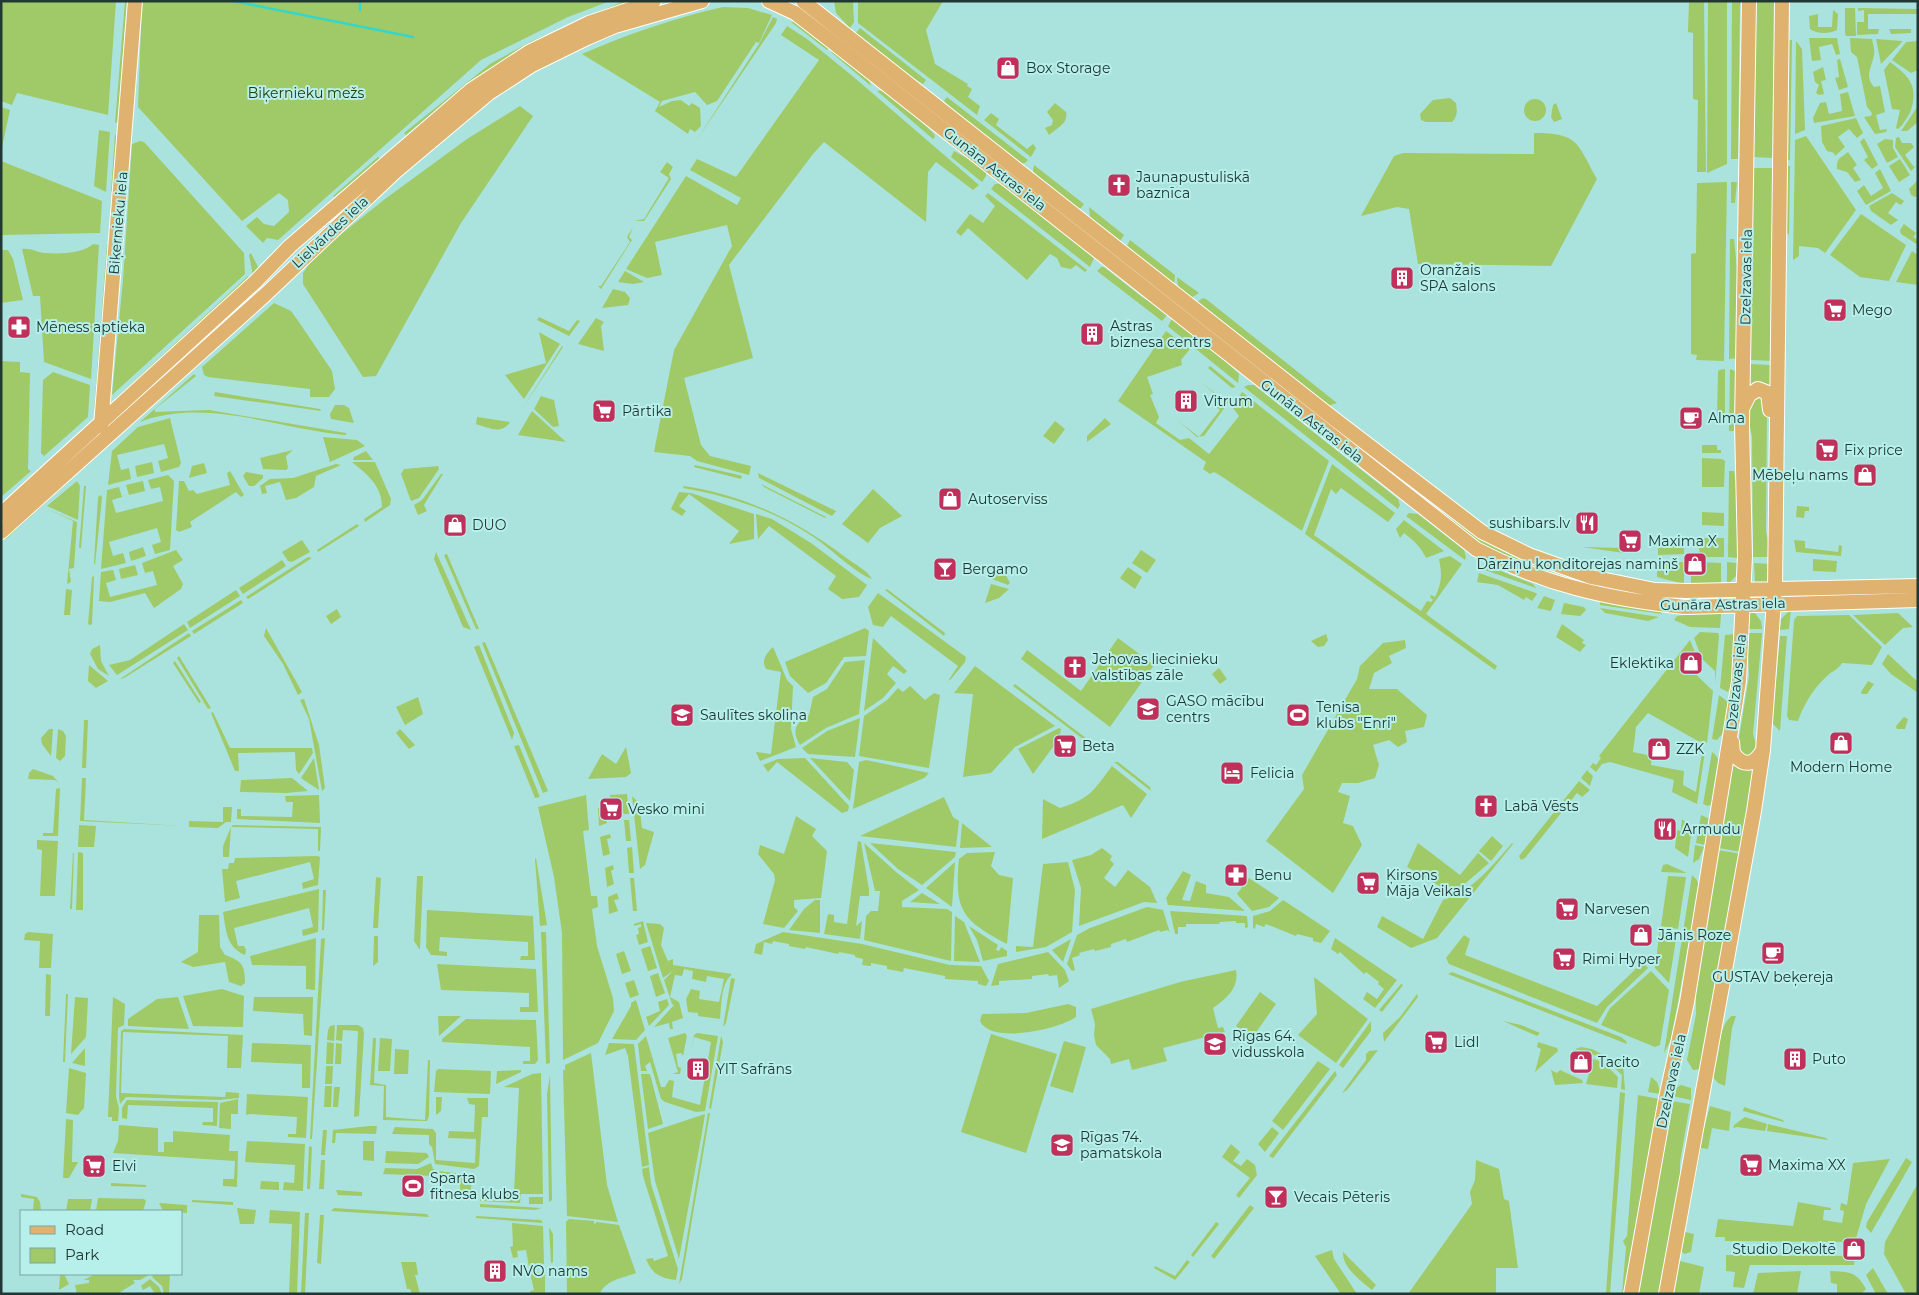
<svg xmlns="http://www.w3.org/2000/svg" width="1919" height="1295" font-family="Montserrat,sans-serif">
  <rect width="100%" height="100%" fill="#aae3dd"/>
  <path fill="#a0ca67" d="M 1,1 L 116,1 L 108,115 L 17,93 L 12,105 L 1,101 Z
    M 125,1 L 127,1 L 118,122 L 115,123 Z
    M 142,1 L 610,1 L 568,17 L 481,60 L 278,240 L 267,238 L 263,243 L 246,226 L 257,217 L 264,224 L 274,226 L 289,212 L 288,200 L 279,193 L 242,221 L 138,107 Z
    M 624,1 L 631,1 C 545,27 474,79 406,135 L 404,133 L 490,64 L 530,42 Z
    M 834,1 L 853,1 L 854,22 L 850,28 L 836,13 Z
    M 858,1 L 943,1 L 926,30 L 935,64 L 968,84 L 967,86 L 972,89 L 968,97 L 980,106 L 977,115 L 858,23 Z
    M 1689,1 L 1704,1 L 1706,172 L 1697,172 L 1698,100 L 1693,99 L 1693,33 L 1688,32 Z
    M 1708,1 L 1727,1 L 1727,164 L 1707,173 Z
    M 1732,1 L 1740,1 L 1738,159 L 1731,159 Z
    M 1754,1 L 1775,1 L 1773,158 L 1754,157 Z
    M 723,7 L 748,8 L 772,15 L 759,43 L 756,42 L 717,101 L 707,105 L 695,92 L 662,101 L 659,107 L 672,101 L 681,100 L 689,106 L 692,103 L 700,108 L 701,126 L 695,132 L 690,129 L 688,134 L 655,111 L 660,102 L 582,54 C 628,34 674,18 723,7 Z
    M 1845,8 L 1855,8 L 1856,36 L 1846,36 L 1845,33 Z
    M 1858,8 L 1918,9 L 1918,14 L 1868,14 L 1868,29 L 1879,29 L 1878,34 L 1857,35 L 1857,22 L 1864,22 L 1864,10 L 1858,11 Z
    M 1833,10 L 1838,14 L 1837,30 C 1829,34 1817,34 1810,29 L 1809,16 L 1818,14 L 1818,27 L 1832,27 Z
    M 773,17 L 777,19 L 776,23 L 694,144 L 759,44 Z
    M 791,22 L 796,22 L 829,47 L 827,50 Z
    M 787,26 L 807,39 L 856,79 L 979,185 L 973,190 L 936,162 L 928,172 L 926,222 L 824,142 L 813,154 L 729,265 L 753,358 L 684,378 L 701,445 L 710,456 L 751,466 L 749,475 L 697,461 L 690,456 L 654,452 L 674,350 L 732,246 L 727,225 L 655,242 L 662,275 L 647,278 L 626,269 L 686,176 L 737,205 L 741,198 L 690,170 L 697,159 L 736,177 L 819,60 L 781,35 Z
    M 860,28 L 926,80 L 923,84 L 901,72 L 855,34 Z
    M 1889,29 L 1911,29 L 1911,33 L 1891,34 Z
    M 1809,38 L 1837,38 L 1840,54 L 1836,55 L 1832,44 L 1819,47 L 1821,60 L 1812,61 Z
    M 1850,38 L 1872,39 C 1873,44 1875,50 1874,55 C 1872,66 1864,77 1874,87 L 1880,86 L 1885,112 L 1876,115 L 1880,130 L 1887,129 L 1886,132 L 1875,134 L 1864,117 L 1871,116 L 1872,113 L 1867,107 L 1857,57 L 1851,52 Z
    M 1876,39 L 1902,41 L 1902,42 L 1881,64 Z
    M 1788,40 L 1792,40 L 1790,160 L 1784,160 Z
    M 1796,41 L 1802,49 L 1805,130 L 1795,134 Z
    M 1918,41 L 1918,70 L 1911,73 L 1892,60 L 1906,42 Z
    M 833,50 L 868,78 L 871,86 L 831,52 Z
    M 1840,59 L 1848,87 L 1839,90 L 1835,78 L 1839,77 L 1837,60 Z
    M 1890,62 C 1911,77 1919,88 1910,113 C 1906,119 1903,125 1898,129 L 1896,128 L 1900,110 L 1892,109 L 1884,70 Z
    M 1823,67 L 1826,80 L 1821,81 L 1824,94 L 1819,95 L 1816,93 L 1819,85 L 1815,82 L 1813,72 Z
    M 885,90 L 917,117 L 934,134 L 935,137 L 933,139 L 877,91 Z
    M 1848,92 L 1855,116 L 1814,123 L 1813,118 L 1820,103 L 1826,102 L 1829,114 L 1842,111 L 1840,94 Z
    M 947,97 L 1028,160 L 1025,163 L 1019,164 L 970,126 L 944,101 Z
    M 1450,98 L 1456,103 C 1457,111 1458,116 1452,122 L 1426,122 L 1421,120 L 1420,114 L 1433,100 Z
    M1524 110a11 11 0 1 1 22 0a11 11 0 1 1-22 0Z
    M 1055,103 L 1066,112 C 1069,123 1057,128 1049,135 L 1045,128 L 1052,125 L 1053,120 L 1047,112 Z
    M 1556,103 L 1562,119 L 1554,122 L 1551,117 L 1553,105 Z
    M 520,106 L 533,116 L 461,223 L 376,376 L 363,377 L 303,284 L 303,273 L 315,255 L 385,199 L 467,139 Z
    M 1918,106 L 1918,122 L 1907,131 L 1901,131 Z
    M 1,107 L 10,110 L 1,152 Z
    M 991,113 L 999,119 L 996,125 L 1027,149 L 1033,144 L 1036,148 L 1031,157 L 984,120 Z
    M 1856,118 L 1863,133 L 1857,138 L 1849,129 L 1838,137 L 1845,147 L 1835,156 L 1834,153 L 1827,151 L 1822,142 L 1821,126 Z
    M 99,130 L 110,132 L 106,192 L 94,186 Z
    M 1534,133 C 1579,133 1577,143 1597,179 L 1551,266 L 1418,264 L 1409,209 L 1397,207 L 1361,216 L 1394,156 L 1403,153 L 1534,154 Z
    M 115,134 L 117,137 L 113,190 L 111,192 Z
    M 1806,136 L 1856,210 L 1825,253 L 1818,248 L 1799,246 L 1799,256 L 1793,260 L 1795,140 Z
    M 1899,137 L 1902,143 L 1911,143 L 1914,147 L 1905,155 L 1914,167 L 1918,164 L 1911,171 L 1895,147 L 1896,138 Z
    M 1864,138 L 1878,165 L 1872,169 L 1864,160 L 1868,157 L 1860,142 Z
    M 1885,139 L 1893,140 L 1893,148 L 1898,157 L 1887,163 L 1877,144 Z
    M 140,141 L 144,142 L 244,253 L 245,274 L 112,395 L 123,280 L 132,144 Z
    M 954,151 L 978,164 L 986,173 L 986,176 L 982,182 L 951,157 Z
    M 1848,152 L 1857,165 L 1853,168 L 1861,180 L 1855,182 L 1847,172 L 1837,169 C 1836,158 1841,158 1848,152 Z
    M 378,157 L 380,159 L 334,197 L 333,196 Z
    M 1900,159 L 1910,175 L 1899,182 L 1889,166 Z
    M 1,161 L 102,201 L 100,233 L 1,235 Z
    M 667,162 L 673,167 L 669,174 L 671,179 L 644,221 L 635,221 L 644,219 L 669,178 L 660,172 Z
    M 1034,165 L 1084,204 L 1081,208 L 1075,209 L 1045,185 L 1033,171 Z
    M 1785,166 L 1790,166 L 1789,235 L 1783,229 Z
    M 1753,168 L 1773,168 L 1772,361 L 1751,360 Z
    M 1880,169 L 1891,191 L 1866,205 L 1857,191 L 1864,185 L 1871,196 L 1883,188 L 1875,173 Z
    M 1918,180 L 1918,196 L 1915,197 L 1911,195 L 1909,189 Z
    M 1727,182 L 1724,361 L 1696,360 L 1697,355 L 1691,354 L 1691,254 L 1696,253 L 1697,183 Z
    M 1731,182 L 1737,182 L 1735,203 L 1731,203 Z
    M 1003,183 L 1073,238 L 1094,258 L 1090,267 L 991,189 L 995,184 Z
    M 988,193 L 1087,270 L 1085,272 L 1076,265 L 1071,269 L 1061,267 L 1057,258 L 1050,254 L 1027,280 L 968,228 L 961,236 L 956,232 L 970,214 L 983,223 L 995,206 L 985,196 Z
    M 1892,193 L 1904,201 L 1901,205 L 1896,202 L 1888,213 L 1898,220 L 1891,225 L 1871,211 L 1869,206 Z
    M 1089,207 L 1124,235 L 1120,241 L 1115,241 L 1090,217 Z
    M 1861,214 L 1906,245 L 1889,281 L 1860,277 L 1830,255 Z
    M 1904,224 L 1916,233 L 1913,237 L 1918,240 L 1918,245 L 1901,234 L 1900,230 Z
    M 633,227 L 629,237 L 632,240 L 601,289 L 598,286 L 601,286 L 630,242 L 627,237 Z
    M 1730,239 L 1734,239 L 1738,278 L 1737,358 L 1729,359 Z
    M 1130,240 L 1175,275 L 1174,287 L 1126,248 Z
    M 93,244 L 99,245 L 91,379 L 44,362 L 40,296 L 33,296 L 22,249 C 31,248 36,252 44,253 C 59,254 82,254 93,244 Z
    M 107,244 L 109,248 L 96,410 L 94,411 Z
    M 1,250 L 8,250 L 13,259 L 23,300 L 1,303 Z
    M 1912,251 L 1918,255 L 1918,285 L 1896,282 Z
    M 251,253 L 258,267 L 253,276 L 249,255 Z
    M 1101,267 L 1104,267 L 1142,297 L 1168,314 L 1162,321 L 1097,271 Z
    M 625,271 L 644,282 L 633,284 L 618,282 Z
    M 248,276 L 250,279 L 117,401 L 116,398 Z
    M 1177,277 L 1199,293 L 1191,298 L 1178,290 Z
    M 255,286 L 258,290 L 123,414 L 120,411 Z
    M 613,289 L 625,292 L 630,298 L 628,305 L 602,308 Z
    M 1203,298 L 1206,299 L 1337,403 L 1328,406 L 1197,302 Z
    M 274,303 L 291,311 L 301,325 L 332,371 L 335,389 L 329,397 L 310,397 L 310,389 L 208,377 L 204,375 L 202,367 Z
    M 1186,309 L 1324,418 L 1322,420 L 1183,311 Z
    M 539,317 L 569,331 L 577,320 L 580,321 L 569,336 L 537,320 Z
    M 1173,317 L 1212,348 L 1239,374 L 1238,383 L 1170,328 L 1168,326 Z
    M 596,318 L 604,322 L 601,326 L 604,351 L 578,344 Z
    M 1166,331 L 1190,349 L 1181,360 L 1182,365 L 1147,377 L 1153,394 L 1150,395 L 1159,417 L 1156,423 L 1180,440 L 1189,438 L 1209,454 L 1239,416 L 1233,408 L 1242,392 L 1329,461 L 1302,531 L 1221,476 L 1214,472 L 1210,474 L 1203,469 L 1206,462 L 1118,401 Z
    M 539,332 L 560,344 L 524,399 L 505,375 L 546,363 Z
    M 562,346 L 563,347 L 522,409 Z
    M 1,361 L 20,362 L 20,372 L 30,373 L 28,469 L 31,471 L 1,497 Z
    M 1750,364 L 1771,365 L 1773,391 L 1748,387 Z
    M 1210,366 L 1236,387 L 1232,388 L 1208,368 Z
    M 1725,369 L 1725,416 L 1717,416 L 1718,372 L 1719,370 Z
    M 1730,369 L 1735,371 L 1738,376 L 1734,431 L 1729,431 Z
    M 53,372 L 90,385 L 88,417 L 44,456 L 41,453 L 43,380 Z
    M 194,374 L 196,376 L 155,409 L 155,412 L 209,410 L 346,433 L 346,435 C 279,429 205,397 140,422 Z
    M 1200,381 L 1223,400 L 1227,396 L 1231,399 L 1204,436 L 1197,437 L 1177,420 L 1199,437 L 1220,410 L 1213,405 L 1218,397 Z
    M 1248,385 L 1254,385 L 1398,499 L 1400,505 L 1398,509 L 1244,387 Z
    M 215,392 L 320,409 L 321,411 L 214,396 Z
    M 541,396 L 554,400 L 559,426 L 553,427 L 534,409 Z
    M 1757,397 L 1762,397 L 1767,405 L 1766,531 L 1771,557 L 1753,557 L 1752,437 L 1748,419 L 1748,404 Z
    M 335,405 L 344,405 L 349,408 L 354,423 L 331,419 L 330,414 Z
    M 532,411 L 566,442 L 518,435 Z
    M 477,417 L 510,422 C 502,435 489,428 476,424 Z
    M 170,418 L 181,463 L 179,467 L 161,472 L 158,461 L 168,458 L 164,444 L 117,455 L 121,470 L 129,468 L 131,479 L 108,485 L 112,451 L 138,427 Z
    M 1105,418 L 1111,424 L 1087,442 L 1087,436 Z
    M 1055,421 L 1065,429 L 1054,444 L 1043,436 Z
    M 1340,430 C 1382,464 1424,501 1469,531 C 1512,561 1587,588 1640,594 C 1666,596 1693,595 1720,595 L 1720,599 C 1693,599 1667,600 1640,597 C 1587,591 1510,564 1466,534 C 1422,503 1380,466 1338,433 Z
    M 323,437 L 357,440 L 365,446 L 330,462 Z
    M 1702,445 L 1717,445 L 1717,450 L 1721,450 L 1721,453 L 1702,453 Z
    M 293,450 L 286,456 L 288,468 L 286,470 L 263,469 L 260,458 Z
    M 366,451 L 373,460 L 353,460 L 354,457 Z
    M 1702,458 L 1722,459 L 1725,461 L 1724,487 L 1702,487 Z
    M 152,462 L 154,473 L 137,477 L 135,466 Z
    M 352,462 L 375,462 L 391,499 L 390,505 L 365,522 L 364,519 L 382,507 C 382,486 368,475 352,462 Z
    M 204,463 L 207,473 L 189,478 L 192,466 Z
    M 336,464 L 341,465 L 316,476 L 314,487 L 296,498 L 286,500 L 280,482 L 265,486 L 267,493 L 262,494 L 260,486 L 270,479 L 293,478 Z
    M 1332,464 L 1395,513 L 1388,522 L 1341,488 L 1336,494 L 1331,489 L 1314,535 L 1421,611 L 1427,601 L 1431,602 L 1433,600 L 1430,597 L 1431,595 L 1435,597 C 1442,583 1442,574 1439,559 L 1450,556 L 1462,564 L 1426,614 L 1497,666 L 1495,670 L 1305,534 Z
    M 695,465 L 739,475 L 742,476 L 741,479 L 694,467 Z
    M 438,466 L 439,469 L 419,498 L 411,501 L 401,474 L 404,469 Z
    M 230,471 L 244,495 L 241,497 L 236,492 L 190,522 L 192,527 L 179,532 L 176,530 L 179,481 L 184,481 L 189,491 L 193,490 L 197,494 L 230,485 L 227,473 Z
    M 1729,471 L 1734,471 L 1738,495 L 1737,558 L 1728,557 Z
    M 246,472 L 263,475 L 263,478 L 254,486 L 249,486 L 243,476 Z
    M 758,473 L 836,511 L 832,516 L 759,478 Z
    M 441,474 L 443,474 L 424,505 L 427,511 L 418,515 L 414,505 L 422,500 Z
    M 168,475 L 174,481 L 170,550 L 155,554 L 152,545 L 161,542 L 157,528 L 109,542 L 113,556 L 123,553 L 126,563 L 101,569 L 107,490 L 119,487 L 122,497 L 112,500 L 116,513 L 163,501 L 160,487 L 151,489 L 148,480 Z
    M 72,476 L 74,477 L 6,539 L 4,537 Z
    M 77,481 L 80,486 L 78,520 L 47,506 Z
    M 143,481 L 145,491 L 129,495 L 126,485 Z
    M 761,484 L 826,517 L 825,518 L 764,487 Z
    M 84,486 L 86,486 L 81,548 L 79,548 Z
    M 684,486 C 744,495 796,520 845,557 C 853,563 867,570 872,579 C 856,574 829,547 812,536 C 773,510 729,496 683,488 Z
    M 873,489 L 902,516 L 880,528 L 868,543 L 842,524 Z
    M 679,492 L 691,493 L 754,514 L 754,539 L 729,544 L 739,531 L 689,494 L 679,506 L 686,511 L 682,516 L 671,509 Z
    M 101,495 L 102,498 L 95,565 L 94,563 L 98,497 Z
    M 1797,506 L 1809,507 L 1809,511 L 1805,511 L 1804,518 L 1796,517 Z
    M 45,508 L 77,522 L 74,568 L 69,569 L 71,582 L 67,584 L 73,521 Z
    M 1702,512 L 1724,513 L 1724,526 L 1702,525 Z
    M 1409,513 L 1418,514 L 1464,550 L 1466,557 L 1465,560 L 1406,516 Z
    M 756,514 L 772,519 L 811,543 L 867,585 L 859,597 L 842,599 L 828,589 L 836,576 L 769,526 L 758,539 Z
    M 1404,520 L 1444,551 L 1426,558 C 1421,547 1413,540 1404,533 L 1400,538 L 1396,529 Z
    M 357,524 L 359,526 L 318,552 L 317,550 Z
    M 1703,538 L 1724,538 L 1724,557 L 1700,557 L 1699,548 L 1703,547 Z
    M 302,540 L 310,552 L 292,562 L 288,561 L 282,552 Z
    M 1794,540 L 1805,541 L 1805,548 L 1838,552 L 1839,545 L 1842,546 L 1841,556 L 1796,552 Z
    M 1665,546 L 1684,546 L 1684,554 L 1658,555 L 1658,547 L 1665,547 Z
    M 143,547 L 146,556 L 131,561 L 129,552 Z
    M 1582,547 L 1625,548 L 1624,553 Z
    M 176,550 L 183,560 L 173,566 L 183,584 L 181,589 L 154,608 L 145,593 L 110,602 L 99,601 L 101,572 L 113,570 L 116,580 L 106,583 L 110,597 L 157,585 L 153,571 L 145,573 L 142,563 Z
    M 1141,550 L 1156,560 L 1147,573 L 1132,563 Z
    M 436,552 L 471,630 L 463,627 L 434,559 Z
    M 447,554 L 479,629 L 476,629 L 444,555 Z
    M 308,557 L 312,558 L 248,599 L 246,597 Z
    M 1813,559 L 1837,561 L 1836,572 L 1813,571 Z
    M 282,560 L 286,566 L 243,594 L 239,588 Z
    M 1657,562 L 1684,562 L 1684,584 L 1657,577 Z
    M 1701,562 L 1721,563 L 1721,586 L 1691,586 L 1691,570 L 1701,570 Z
    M 1727,562 L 1737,563 L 1736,576 L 1727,585 Z
    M 1754,563 L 1771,564 L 1769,580 L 1767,583 L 1759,584 L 1755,582 Z
    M 1000,564 L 1010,583 L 1008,585 L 992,579 Z
    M 135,565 L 138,575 L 121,579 L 119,569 Z
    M 1486,565 L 1533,584 L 1536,588 L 1482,569 Z
    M 1128,567 L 1142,577 L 1135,589 L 1120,578 Z
    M 1479,573 L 1536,593 L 1537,594 L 1532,601 L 1526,597 L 1524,600 L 1498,585 L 1477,582 Z
    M 94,576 L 92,624 L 90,625 L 88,624 L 92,577 Z
    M 991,584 L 1009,589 L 999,598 L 985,603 Z
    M 66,589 L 72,590 L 70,615 L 64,615 Z
    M 887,589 L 945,633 L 944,636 L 885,590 Z
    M 236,590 L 240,596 L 190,628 L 187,622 Z
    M 878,593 L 966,657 L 965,662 L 951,679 L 948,681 L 958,666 L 891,616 L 883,627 L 873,625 L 868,607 Z
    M 1544,596 L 1555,600 L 1551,611 L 1537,608 Z
    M 241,600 L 243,603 L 194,634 L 192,631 Z
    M 1600,602 L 1660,611 L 1662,614 L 1600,605 Z
    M 1564,603 L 1584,607 L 1586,610 L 1580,616 L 1561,614 Z
    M 1600,608 L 1659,617 L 1648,621 L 1605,613 Z
    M 337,609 L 341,617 L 331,624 L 326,616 Z
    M 1791,609 L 1789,629 L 1780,630 L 1781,619 Z
    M 1750,612 L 1754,612 L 1761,621 L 1762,629 L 1747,629 Z
    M 1898,613 L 1913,627 L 1903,628 L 1885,645 L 1853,615 Z
    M 1721,614 L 1720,628 L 1690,627 L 1674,620 L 1677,616 L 1683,615 Z
    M 1849,615 L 1882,647 L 1872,665 L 1842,663 C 1837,671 1831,671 1825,678 C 1813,689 1803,706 1798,721 L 1789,720 L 1787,716 L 1794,620 L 1797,616 Z
    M 184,624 L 188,630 L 117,675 L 109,665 L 130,660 Z
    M 1562,624 L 1584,640 L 1582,643 L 1586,645 L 1580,652 L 1556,637 Z
    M 266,628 L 302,692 L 298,695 L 283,664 L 264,636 Z
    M 865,628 L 869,631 L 866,656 L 844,657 L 826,683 L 808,693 L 790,676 L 785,662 Z
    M 1700,632 L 1718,633 L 1719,636 L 1715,684 L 1715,671 L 1702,659 L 1694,638 Z
    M 189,633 L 191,636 L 124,678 L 120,679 Z
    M 1747,633 L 1762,633 L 1753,734 L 1757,747 L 1755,753 L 1746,758 L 1737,750 L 1749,676 Z
    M 1326,634 L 1328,640 L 1324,646 L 1318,647 L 1311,641 Z
    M 1735,634 L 1734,679 L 1728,692 L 1720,688 L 1725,635 Z
    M 1780,636 L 1787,636 L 1780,731 L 1772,723 Z
    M 873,638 L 907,671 L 904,674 L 893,666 L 887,674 L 896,683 L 883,698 L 864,711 Z
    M 1118,638 L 1154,665 L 1110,727 L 1021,659 L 1027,650 L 1081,691 Z
    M 1405,640 L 1406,648 L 1389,656 L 1392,663 L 1374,673 L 1369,689 L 1397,689 L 1427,715 L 1424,727 L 1405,731 L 1407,742 L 1398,747 L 1389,740 L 1373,745 L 1379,765 L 1375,778 L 1358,783 L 1342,783 L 1338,792 L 1350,796 L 1343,823 L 1353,826 L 1362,845 L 1333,893 L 1266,841 L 1304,789 L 1302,775 L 1357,679 L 1360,666 L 1383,643 Z
    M 1690,640 L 1698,660 L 1689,651 L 1681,660 L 1713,691 L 1707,743 L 1698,741 L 1648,713 L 1636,727 L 1633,752 L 1652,756 L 1651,765 L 1684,771 L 1683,785 L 1696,792 L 1702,752 L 1705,752 L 1697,804 L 1672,792 L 1674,780 L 1610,762 L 1602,764 L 1596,772 L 1590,767 L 1593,763 L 1596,765 L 1601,758 L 1599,756 Z
    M 485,642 L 548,791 L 543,793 L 482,643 Z
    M 100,645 L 101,661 L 109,676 L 98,669 L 90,654 L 92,649 Z
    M 479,645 L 514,733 L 512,740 L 474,647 Z
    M 773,647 L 787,680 L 793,686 L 791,729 L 796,747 L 760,761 L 756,752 L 771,754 L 781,672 L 766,669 C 761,660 766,654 773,647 Z
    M 1888,654 L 1918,682 L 1918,693 L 1891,674 L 1882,664 Z
    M 179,656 L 211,708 L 208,709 L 177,658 Z
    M 865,660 L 859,714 L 826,728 L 800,745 C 791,730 796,723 809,715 L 813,697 L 827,689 L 845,662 Z
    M 175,661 L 201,702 L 199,703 L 173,663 Z
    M 89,665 L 108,681 L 96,688 L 88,681 Z
    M 975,666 L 1055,726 L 1015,747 L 991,773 L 963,777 L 973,694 L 954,693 Z
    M 1219,668 L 1227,679 L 1220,684 L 1212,674 Z
    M 1868,681 L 1874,684 L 1867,694 L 1862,694 L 1861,692 Z
    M 1015,684 L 1091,742 L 1103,754 L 1013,686 Z
    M 910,686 L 925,700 L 934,693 L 940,695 L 929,768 L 859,756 L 864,716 L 887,700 L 898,688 L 903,692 Z
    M 1719,695 L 1728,702 L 1723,733 L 1717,740 L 1712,739 Z
    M 418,697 L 423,714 L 405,725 L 396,707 Z
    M 304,699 L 319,745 L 325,788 L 322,791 L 309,719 L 300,700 Z
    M 213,712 L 230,748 L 312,748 L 313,753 L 299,774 L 296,770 L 295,752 L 238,753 L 239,771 L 235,771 L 211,713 Z
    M 1904,717 L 1908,719 L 1905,729 L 1897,729 L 1896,726 Z
    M 860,718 L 855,757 L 808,754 L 802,748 L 827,731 Z
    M 84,720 L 88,720 L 86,768 L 82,768 Z
    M 1059,728 L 1061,729 L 1059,739 L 1033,774 L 1018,749 Z
    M 49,729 L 53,729 L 51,756 L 42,744 L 41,738 Z
    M 58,729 L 63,731 L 66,736 L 65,756 L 60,761 L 56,758 Z
    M 400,729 L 415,745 L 409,749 L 396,733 Z
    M 519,745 L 540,797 L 535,798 L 514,746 Z
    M 626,747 L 631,773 L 626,777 L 588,779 L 602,754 L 616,764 Z
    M 1712,752 C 1728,763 1718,785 1714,803 L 1708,806 L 1703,804 Z
    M 314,758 L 319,790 L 301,778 Z
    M 805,758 L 849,806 L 848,811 L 842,813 L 777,762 L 768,772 L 763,765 L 778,759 Z
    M 810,758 L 847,762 L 854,770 L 850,801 Z
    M 866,760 L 929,773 L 924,778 L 853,809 L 859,762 Z
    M 1732,760 L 1755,766 L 1741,852 L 1719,848 Z
    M 1114,762 L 1118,762 L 1150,787 L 1151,791 Z
    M 1112,766 L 1147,794 L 1131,818 L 1123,805 L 1042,839 L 1043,799 L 1060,808 C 1090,799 1094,790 1112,766 Z
    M 33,769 L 53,776 L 59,783 L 55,780 L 28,779 L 29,773 Z
    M 1587,770 L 1593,776 L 1590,786 L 1581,778 Z
    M 82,778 L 86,778 L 84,820 L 183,826 L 80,821 Z
    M 292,778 L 308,791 L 286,793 L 240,792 L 241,780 Z
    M 1579,781 L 1590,790 L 1582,797 L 1577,793 L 1525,858 L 1521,860 L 1519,856 Z
    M 60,788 L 58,836 L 43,836 L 43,833 L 53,833 L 56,789 Z
    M 627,794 L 629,814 L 624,814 L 619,803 L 615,804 L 614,800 L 610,800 L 610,795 Z
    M 319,795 L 320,823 L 237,819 L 237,809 L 241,809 L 241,816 L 292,817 L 293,802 L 286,802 L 285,796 Z
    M 586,795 L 589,830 L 583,831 L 591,896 L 597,896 L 598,907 L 592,909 L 597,946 L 613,998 L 614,1011 L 598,1043 L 563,1060 L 562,933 L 554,877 L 538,807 Z
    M 632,796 L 639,803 L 642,828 L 654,832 L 645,865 L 640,869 Z
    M 944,797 L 953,817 L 959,821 L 956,847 L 860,836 Z
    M 223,807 L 232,807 L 231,822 L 226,822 L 218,828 L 189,827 L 189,821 L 223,822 Z
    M 602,807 L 607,823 L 599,826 L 598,808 Z
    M 1701,815 L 1710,819 L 1712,824 L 1705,845 L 1696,843 Z
    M 796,816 L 816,829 L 812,836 L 827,851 L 821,898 L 794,900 L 794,907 L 798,911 L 784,928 L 763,924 L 775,880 L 774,874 L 758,854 L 760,845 L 784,854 Z
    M 1682,819 L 1692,828 L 1688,857 L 1675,848 L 1677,830 L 1681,831 Z
    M 624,820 L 629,820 L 631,841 L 626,841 Z
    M 962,823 L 992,847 L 960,848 Z
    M 79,825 L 96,826 L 94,847 L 78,847 Z
    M 233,825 L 321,827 L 320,851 L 318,851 L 318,829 L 231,827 L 229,857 L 223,857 L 223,846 L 231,827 Z
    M 610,834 L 611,838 L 607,839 L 610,854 L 603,856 L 600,837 Z
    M 1492,836 L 1503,846 L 1491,861 L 1479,851 Z
    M 37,840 L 58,841 L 55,896 L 40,896 L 42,850 L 37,849 Z
    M 858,841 L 861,842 L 869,890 L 869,896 L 860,896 L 856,926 L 862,921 L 860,939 L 824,934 L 828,914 L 834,915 L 834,922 L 847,924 Z
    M 864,843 L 896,872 L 919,890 L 902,901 L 902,907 L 947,909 L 952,912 L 951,961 L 864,940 L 866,916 L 871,911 L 878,911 L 880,891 L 875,891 Z
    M 870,843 L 956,852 L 955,857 L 922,885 L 898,869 Z
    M 1418,843 L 1460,875 L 1478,853 L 1489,863 L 1453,894 L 1407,867 Z
    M 1512,843 L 1513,844 L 1437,938 L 1411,948 L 1377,927 L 1382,916 L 1423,939 L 1443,900 C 1472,892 1493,865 1512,843 Z
    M 1695,845 L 1704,847 L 1699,859 L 1693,863 Z
    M 632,847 L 634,873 L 629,873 L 627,848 Z
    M 1102,848 L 1112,856 L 1110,860 L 1114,864 L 1104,878 L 1115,887 L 1128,870 L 1150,887 L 1157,903 L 1144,902 L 1079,926 L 1081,888 L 1072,860 L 1091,855 Z
    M 1718,850 L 1741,854 L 1701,1069 L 1693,1070 L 1687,1060 L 1696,1014 L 1696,992 Z
    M 78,852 L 83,853 L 83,910 L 76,910 Z
    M 995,852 L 991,866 L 999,875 L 1013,878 L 1007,944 C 962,920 954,911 959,859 L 967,853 Z
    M 73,853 L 74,853 L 72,909 L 70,909 Z
    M 317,856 L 320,857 L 318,885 L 303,889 L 302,883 L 314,879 L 310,862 L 236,881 L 240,898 L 225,902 L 222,869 L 228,869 L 229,863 L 234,863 L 235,858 Z
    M 536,858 L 547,925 L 540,926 L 535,859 Z
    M 955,862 L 952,907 L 926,888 Z
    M 1068,862 L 1075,890 L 1072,932 L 1046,947 L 1016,952 L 1016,946 L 1033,947 L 1043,864 Z
    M 1667,864 L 1687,873 L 1661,872 L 1663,865 Z
    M 613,865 L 614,869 L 611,871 L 614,884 L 607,887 L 605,868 Z
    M 1183,871 L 1191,875 L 1182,900 L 1190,901 L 1196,881 L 1206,885 L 1206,893 L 1229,897 L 1245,911 L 1168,905 L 1166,898 Z
    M 1692,875 L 1697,880 L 1699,887 L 1671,1040 L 1664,1053 Z
    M 417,876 L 423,876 L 420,950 L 414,941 Z
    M 1668,876 L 1686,877 L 1678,929 L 1661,926 Z
    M 376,877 L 381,878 L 378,928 L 373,928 Z
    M 630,878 L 634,878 L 637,911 L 633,911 Z
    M 1249,878 L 1279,898 L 1269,907 L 1252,911 L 1237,894 Z
    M 319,889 L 318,932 L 303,936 L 302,930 L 313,927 L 309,908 L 234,928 L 238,946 L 244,946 L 246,950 L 245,955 C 226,947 226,930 223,912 Z
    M 323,890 L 326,890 L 324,930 L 322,930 Z
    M 617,893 L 619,899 L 614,900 L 618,911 L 609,914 L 608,897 Z
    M 922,893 L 940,904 L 910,902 Z
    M 815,900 L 820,900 L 820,933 L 789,930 L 804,909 Z
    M 1283,900 L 1330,931 L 1321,943 L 1313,941 L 1313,938 L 1297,934 L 1296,936 L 1266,924 L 1264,927 L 1256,924 L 1255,929 L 1253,928 L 1253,916 L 1270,911 Z
    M 1147,907 L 1163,910 L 1170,933 L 1168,930 L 1160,932 L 1159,930 L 1127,942 L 1126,939 L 1111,944 L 1111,947 L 1095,951 L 1094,949 L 1079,953 L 1080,955 L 1072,958 L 1075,970 L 1072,971 L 1067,964 L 1077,935 L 1090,928 Z
    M 427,910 L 533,916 L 535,960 L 520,960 L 521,956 L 528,956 L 528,942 L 440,937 L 439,951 L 447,952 L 447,956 L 431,955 L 426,947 Z
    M 1170,911 L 1247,916 L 1248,927 L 1245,928 L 1245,923 L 1236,923 L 1236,921 L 1220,922 L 1219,924 L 1186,924 L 1186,927 L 1178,927 L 1178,934 L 1175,934 Z
    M 199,915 L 219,915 L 220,947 L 225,955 C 242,961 245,965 245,983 L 241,986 L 229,982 L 225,962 L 193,967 L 181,962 L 198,952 Z
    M 955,916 L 964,922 L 980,962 L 954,961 Z
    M 643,921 L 648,942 L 639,945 L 636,935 L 639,934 L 638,928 L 641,927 L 641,924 L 634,926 L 634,924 Z
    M 646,923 L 660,924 L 664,928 L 661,945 L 668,961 L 673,959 L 673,965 L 732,974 C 720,986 722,1003 720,1019 L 698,1016 L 698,1013 L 688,1012 L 686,999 L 691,989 L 700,991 L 699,999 L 719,1002 L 724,979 L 707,976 L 706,982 L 692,979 L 693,971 L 684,969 L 682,976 L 675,975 L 670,997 L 679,1002 L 683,1018 L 672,1022 L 673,1029 L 670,1029 L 669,1023 L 654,1027 L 674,1005 L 672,1004 L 664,980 L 673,971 L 663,978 Z
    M 969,926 L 998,945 L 996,950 L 999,951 L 1001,947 L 1007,951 L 1007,956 L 983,961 L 977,940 Z
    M 1660,929 L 1677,933 L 1669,983 L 1655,968 Z
    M 28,932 L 53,934 L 51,968 L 39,968 L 40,941 L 24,940 L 25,934 Z
    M 541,932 L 546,932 L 550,1063 L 546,1064 Z
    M 783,932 L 862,944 L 950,965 L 981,966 L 989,981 L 986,986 L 978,984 L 978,981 L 945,979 L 945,976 L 904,968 L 903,972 L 887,969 L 887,966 L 871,963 L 871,966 L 862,965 L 863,959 L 855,957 L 855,955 L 839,952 L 838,954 L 806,947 L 805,949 L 789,946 L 789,944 L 773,941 L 772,944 L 764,942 L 762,955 L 754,953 L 756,944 Z
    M 1464,935 L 1470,939 L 1465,955 L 1597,1006 L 1643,962 L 1648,968 L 1607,1007 L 1597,1023 L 1449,964 L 1446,958 Z
    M 374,936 L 378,936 L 378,962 L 373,966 Z
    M 316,938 L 315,990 L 306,989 L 306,966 L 252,965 L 250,956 Z
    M 325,938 L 312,1139 L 310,1139 L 321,939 Z
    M 1335,938 L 1397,980 L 1375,1008 L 1363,999 L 1367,992 L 1377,999 L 1384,989 L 1378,984 L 1379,982 L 1366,972 L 1364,974 L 1340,952 L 1338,954 L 1331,949 Z
    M 1071,939 L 1063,962 L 1052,950 Z
    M 650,946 L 657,968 L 648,971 L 641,949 Z
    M 624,951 L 631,971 L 622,974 L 616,954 Z
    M 1048,952 L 1065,970 L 1069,981 L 1059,988 L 1057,975 L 1049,976 L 1048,974 L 1032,976 L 1032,979 L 999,981 L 999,985 L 991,986 L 998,964 Z
    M 437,964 L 536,969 L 538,1012 L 520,1012 L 520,1007 L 529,1007 L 529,993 L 441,990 Z
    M 1236,970 C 1239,988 1227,998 1213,1008 L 1218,1028 L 1223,1027 L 1225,1032 L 1163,1048 L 1167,1061 L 1132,1070 L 1129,1059 L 1111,1064 L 1110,1059 L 1096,1045 L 1094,1035 L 1095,1024 L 1091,1009 L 1180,982 Z
    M 1651,971 L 1669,990 L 1660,1045 L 1655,1047 L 1601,1025 L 1610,1008 Z
    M 1452,972 L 1621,1037 L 1626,1041 L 1627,1044 L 1448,974 Z
    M 658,973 L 665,993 L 656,997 L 650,976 Z
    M 46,974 L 51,975 L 50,1016 L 45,1016 Z
    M 1314,977 L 1368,1019 L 1336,1063 L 1298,1035 L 1317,1014 Z
    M 731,978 L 735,979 L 726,1023 L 723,1027 Z
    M 634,980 L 639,995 L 630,998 L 625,983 Z
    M 1401,984 L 1403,985 L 1382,1012 L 1379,1010 Z
    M 222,989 L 244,996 L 243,1027 L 193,1026 L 183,996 Z
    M 1260,992 L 1276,1004 L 1252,1038 L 1236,1026 Z
    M 66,994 L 68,994 L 65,1062 L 63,1062 Z
    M 1417,994 L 1418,997 L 1384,1042 L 1383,1033 L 1400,1017 Z
    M 75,997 L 88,998 L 86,1037 L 71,1054 Z
    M 113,997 L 125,1004 L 124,1025 L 118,1028 L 116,1097 L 119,1108 L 118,1121 L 112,1121 L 112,1117 L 108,1117 Z
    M 178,997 L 189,1029 L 128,1026 L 128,1019 L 157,999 Z
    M 254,997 L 313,997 L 312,1036 L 304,1035 L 303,1014 L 253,1011 Z
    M 667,999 L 669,1005 L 649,1026 L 646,1017 L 660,1011 L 658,1002 Z
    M 636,1000 L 645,1030 L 636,1040 L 612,1039 L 631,1006 L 631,1003 Z
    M 1068,1004 L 1076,1007 L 1076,1017 C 1059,1029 991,1045 980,1021 L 982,1014 L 1026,1013 Z
    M 438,1016 L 461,1016 L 439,1036 Z
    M 1732,1016 L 1736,1016 L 1732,1028 L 1725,1086 L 1718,1083 L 1712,1076 C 1714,1062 1720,1022 1732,1016 Z
    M 466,1019 L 536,1020 L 538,1060 L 535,1064 L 523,1064 L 523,1061 L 530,1061 L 530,1047 L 442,1042 L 442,1039 Z
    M 1371,1021 L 1371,1031 L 1343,1068 L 1339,1065 Z
    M 1503,1021 L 1521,1025 L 1540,1033 L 1537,1036 Z
    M 335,1025 L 334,1041 L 327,1040 L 328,1030 L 330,1026 Z
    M 337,1025 L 358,1025 L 363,1028 L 364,1033 L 359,1116 L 354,1117 L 358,1031 L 343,1030 L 342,1041 L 336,1040 Z
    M 124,1029 L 243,1035 L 241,1068 L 227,1068 L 228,1036 L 123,1032 L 121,1093 L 225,1097 L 226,1092 L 239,1093 L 239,1098 L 219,1100 L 126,1097 L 120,1104 L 119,1097 L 121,1031 Z
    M 685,1033 L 687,1036 L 683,1056 L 681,1053 L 676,1054 L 678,1067 L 681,1068 L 680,1074 L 672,1074 L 678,1072 L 668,1038 Z
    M 697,1033 L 718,1036 L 705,1111 L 696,1112 L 665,1102 L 661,1099 L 650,1062 L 645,1066 L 647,1071 L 641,1071 L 638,1044 L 646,1036 L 661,1087 L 665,1087 L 669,1080 L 674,1081 L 672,1097 L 700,1105 L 711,1042 L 694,1037 L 691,1051 L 694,1035 Z
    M 991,1034 L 1057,1054 L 1026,1153 L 961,1132 Z
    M 721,1036 L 723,1042 L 711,1109 L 709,1108 Z
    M 373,1038 L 376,1038 L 374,1083 L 386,1085 L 386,1117 L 425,1120 L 428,1060 L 430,1060 L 429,1116 L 427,1121 L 383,1120 L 384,1086 L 370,1085 Z
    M 380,1038 L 392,1039 L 390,1071 L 378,1071 Z
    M 1064,1041 L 1086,1047 L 1073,1093 L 1050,1086 Z
    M 327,1042 L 334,1043 L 333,1064 L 326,1064 Z
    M 1538,1042 L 1557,1048 L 1558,1051 L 1535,1072 L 1541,1049 L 1537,1047 Z
    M 252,1043 L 311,1045 L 310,1088 L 302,1088 L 302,1064 L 251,1062 Z
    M 336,1043 L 342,1044 L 341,1064 L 335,1064 Z
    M 609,1043 L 634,1044 L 649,1165 L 642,1167 L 628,1056 L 625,1048 L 605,1055 Z
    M 1581,1047 L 1592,1049 L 1623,1065 L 1625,1090 L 1621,1089 L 1622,1075 L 1604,1058 L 1575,1049 Z
    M 85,1048 L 85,1066 L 72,1063 Z
    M 395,1049 L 409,1050 L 408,1074 L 394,1074 Z
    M 1378,1050 L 1347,1090 L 1342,1093 L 1366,1060 L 1366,1054 L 1369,1051 Z
    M 591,1053 L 607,1185 L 618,1222 L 567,1216 L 563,1070 L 565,1070 L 565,1065 Z
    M 1587,1057 L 1603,1062 L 1618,1077 L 1617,1088 L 1586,1084 L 1592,1063 L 1586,1060 Z
    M 1318,1061 L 1330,1069 L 1283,1130 L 1272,1121 Z
    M 326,1066 L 333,1066 L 332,1084 L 325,1084 Z
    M 69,1068 L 86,1073 L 84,1108 L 78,1115 L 66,1113 Z
    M 438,1069 L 491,1071 L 490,1094 L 434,1092 L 436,1071 Z
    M 521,1070 L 521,1072 L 496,1084 L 497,1071 Z
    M 1551,1070 L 1557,1073 L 1560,1070 L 1582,1080 L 1583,1083 L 1555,1085 Z
    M 1335,1071 L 1337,1075 L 1273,1158 L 1269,1156 Z
    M 541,1073 L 543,1194 L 521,1194 L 520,1203 L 480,1201 L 481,1194 L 506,1198 L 507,1192 L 514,1192 L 519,1088 L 504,1087 L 532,1074 Z
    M 641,1074 L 650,1074 L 663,1124 L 648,1129 Z
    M 550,1075 L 552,1200 L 549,1202 L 547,1094 Z
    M 1651,1077 L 1657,1082 L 1661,1094 L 1648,1092 Z
    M 1681,1085 L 1691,1088 L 1691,1100 L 1672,1096 L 1674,1089 Z
    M 325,1086 L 332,1086 L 331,1107 L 324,1107 Z
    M 334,1087 L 340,1087 L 338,1107 L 333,1107 Z
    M 1620,1092 L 1625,1093 L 1610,1294 L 1606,1294 Z
    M 247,1094 L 308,1097 L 306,1138 L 288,1137 L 288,1134 L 296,1134 L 297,1117 L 250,1114 L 246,1115 Z
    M 1638,1095 L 1660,1099 L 1625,1294 L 1622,1294 L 1626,1247 L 1623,1241 L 1627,1236 Z
    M 436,1097 L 442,1097 L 441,1111 L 436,1115 Z
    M 467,1098 L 488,1098 L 488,1117 L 482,1117 L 479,1166 L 474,1169 L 435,1164 L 432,1147 L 429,1144 L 429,1135 L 392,1134 L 395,1127 L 433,1129 L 436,1133 L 436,1160 L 475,1163 L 476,1139 L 448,1138 L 449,1131 L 474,1132 L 475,1105 L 469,1104 Z
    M 238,1099 L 238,1114 L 231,1114 L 231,1129 L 219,1128 L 220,1103 Z
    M 127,1100 L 218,1102 L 217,1126 L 202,1125 L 203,1122 L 213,1122 L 213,1108 L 128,1105 L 127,1119 L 122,1118 L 122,1108 Z
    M 1671,1101 L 1690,1104 L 1680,1162 L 1680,1186 L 1660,1294 L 1636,1294 Z
    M 1710,1106 L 1731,1112 L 1729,1131 L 1712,1128 L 1708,1149 L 1701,1148 L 1685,1232 L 1694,1234 L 1691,1252 L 1684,1254 L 1679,1248 L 1694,1166 Z
    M 1744,1107 L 1783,1120 L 1784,1122 L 1743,1111 Z
    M 708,1113 L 710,1113 L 682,1279 L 679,1284 Z
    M 705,1114 L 703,1127 L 679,1259 L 655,1181 L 648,1133 Z
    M 1745,1117 L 1767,1124 L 1765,1131 L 1737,1127 L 1733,1128 L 1734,1125 Z
    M 66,1119 L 73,1120 L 72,1162 L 78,1162 L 69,1178 L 63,1178 Z
    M 1768,1124 L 1826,1138 L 1828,1140 L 1767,1131 Z
    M 119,1125 L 158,1128 L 158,1152 L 164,1152 L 164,1142 L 173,1142 L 173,1131 L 230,1135 L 229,1151 L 238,1151 L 237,1187 L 223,1186 L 223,1179 L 234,1179 L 235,1161 L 113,1153 L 118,1141 Z
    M 369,1126 L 377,1126 L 376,1134 L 336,1133 L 335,1143 L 332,1143 L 333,1130 Z
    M 1272,1127 L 1279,1133 L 1265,1152 L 1258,1144 Z
    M 323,1130 L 327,1130 L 325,1155 L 321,1155 Z
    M 247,1141 L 305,1144 L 303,1191 L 283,1190 L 284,1182 L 294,1183 L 295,1165 L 245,1162 Z
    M 363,1141 L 374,1141 L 374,1161 L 363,1160 Z
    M 1231,1144 L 1240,1152 L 1233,1161 L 1241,1166 L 1247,1159 L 1255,1165 L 1257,1175 L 1239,1198 L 1236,1195 L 1250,1178 L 1222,1157 Z
    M 309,1146 L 312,1147 L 310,1189 L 307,1189 Z
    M 386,1151 L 427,1153 L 429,1157 L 418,1164 L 385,1163 Z
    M 1906,1158 L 1912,1162 L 1871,1233 L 1866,1227 L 1867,1222 Z
    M 1890,1159 L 1866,1204 L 1855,1242 L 1729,1241 L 1725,1241 L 1725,1237 L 1715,1237 L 1718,1219 L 1793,1226 L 1798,1202 L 1831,1208 L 1831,1210 L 1824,1210 L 1823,1220 L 1842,1223 L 1844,1211 L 1840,1210 L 1841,1203 L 1847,1205 L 1853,1163 Z
    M 321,1160 L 325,1160 L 324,1189 L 319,1189 Z
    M 1476,1160 L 1499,1169 L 1504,1199 L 1509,1201 L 1518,1268 L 1496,1268 L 1496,1294 L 1408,1294 L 1472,1204 L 1470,1192 L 1475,1180 Z
    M 431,1163 L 433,1169 L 438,1171 L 472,1175 L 470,1200 L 449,1199 L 449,1195 L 460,1196 L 460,1177 L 383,1174 L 385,1168 L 417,1169 Z
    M 649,1167 L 651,1184 L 678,1269 L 676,1280 C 660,1278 652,1274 646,1259 L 653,1258 L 654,1261 L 668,1256 L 643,1176 L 642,1169 Z
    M 261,1181 L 279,1182 L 279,1190 L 260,1189 Z
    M 111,1183 L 146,1185 L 146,1187 L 111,1186 Z
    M 1918,1183 L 1918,1294 L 1906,1294 L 1884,1254 L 1885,1242 Z
    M 336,1190 L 362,1192 L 362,1196 L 338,1195 Z
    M 21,1194 L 37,1197 L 40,1202 L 41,1211 L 33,1211 L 34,1199 L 21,1197 Z
    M 529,1197 L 543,1197 L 543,1204 L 529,1204 Z
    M 98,1198 L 144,1199 L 146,1201 L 143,1211 L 96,1211 Z
    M 68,1199 L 92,1199 L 90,1211 L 66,1211 Z
    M 192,1200 L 233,1202 L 233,1205 L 192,1202 Z
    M 159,1203 L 187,1205 L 187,1213 L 163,1211 Z
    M 480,1204 L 541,1208 L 535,1210 L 480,1207 Z
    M 1250,1205 L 1254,1208 L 1214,1259 L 1211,1256 Z
    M 237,1208 L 256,1210 L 254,1224 L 240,1224 Z
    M 334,1208 L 427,1214 L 429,1217 L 331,1211 Z
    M 270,1210 L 300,1212 L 297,1294 L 289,1294 L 292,1224 L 269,1223 Z
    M 305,1213 L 309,1213 L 305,1294 L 301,1294 Z
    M 320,1215 L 324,1215 L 321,1264 L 317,1263 Z
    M 476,1216 L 541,1220 L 543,1223 L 476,1218 Z
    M 569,1219 L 594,1221 L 594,1224 L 597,1222 L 619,1225 L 636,1273 C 623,1278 605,1280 600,1294 L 567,1294 L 566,1222 Z
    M 1216,1222 L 1219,1224 L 1193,1257 L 1191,1255 Z
    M 512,1223 L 543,1226 L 544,1264 L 529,1267 L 526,1250 L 517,1251 L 518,1257 L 513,1258 L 510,1247 L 513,1246 Z
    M 549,1227 L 553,1234 L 553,1262 L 551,1263 Z
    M 1332,1250 L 1334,1259 L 1357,1294 L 1341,1294 L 1315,1256 Z
    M 1343,1252 L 1376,1285 L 1372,1290 C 1361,1281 1342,1267 1343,1252 Z
    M 1726,1255 L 1855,1256 L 1854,1265 L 1750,1265 L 1744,1288 L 1733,1287 L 1735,1272 L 1726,1271 Z
    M 1187,1260 L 1190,1262 L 1175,1280 L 1154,1268 L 1155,1266 L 1175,1276 Z
    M 1676,1260 L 1704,1267 L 1699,1294 L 1671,1294 Z
    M 401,1262 L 416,1262 L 418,1275 L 415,1275 L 420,1294 L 412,1294 L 410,1289 L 407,1289 Z
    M 1873,1268 L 1888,1294 L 1876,1294 L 1866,1275 Z
    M 1801,1271 L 1797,1294 L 1753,1294 L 1758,1273 Z
    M 1830,1271 C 1850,1272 1856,1271 1866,1289 L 1861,1294 L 1837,1294 L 1837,1284 L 1831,1283 Z
    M 545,1272 L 545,1294 L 530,1294 L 530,1291 L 534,1290 L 530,1273 Z
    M 60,1274 L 64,1274 L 69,1284 L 59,1290 Z
    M 95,1274 L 151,1274 L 140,1280 L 133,1280 L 135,1283 L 117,1294 L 77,1294 L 75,1285 L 89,1283 L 89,1280 L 84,1280 Z
    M 154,1274 L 170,1274 L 169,1294 L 164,1294 L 162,1286 L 152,1277 Z
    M 150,1279 L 159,1287 L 162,1294 L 155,1294 L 150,1286 L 143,1290 L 141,1286 Z"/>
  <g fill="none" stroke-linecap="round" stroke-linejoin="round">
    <path stroke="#35d6cb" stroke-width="2.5" d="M 233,1 L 413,37
      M 360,1 L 360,10"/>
    <g stroke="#fff" stroke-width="16">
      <path id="major" d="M 769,1 L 795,13 L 835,44 L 1476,549 C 1545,585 1608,599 1684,607 L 1918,600
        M 803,1 L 1333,418 L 1482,532 L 1529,555 L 1591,577 L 1655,590 L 1687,591 L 1918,586
        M 1743,407 L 1749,395 L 1758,389 L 1768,393 L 1770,410
        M 101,426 L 135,1
        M 1,514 L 255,282 L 290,246 L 471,90 L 529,52 L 589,23 L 654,1
        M 1,532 L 266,294 L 395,172 L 489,93 L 532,65 L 587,38 L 615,26 L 702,1
        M 1732,742 L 1733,753 C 1744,768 1754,765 1763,750
        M 1631,1294 L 1666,1098 L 1687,1002 L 1739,681 L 1745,556 L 1742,424 L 1749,1
        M 1666,1294 L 1754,811 L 1763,750 L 1775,588 L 1782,1"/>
    </g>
    <use href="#major" stroke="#dfb36f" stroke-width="14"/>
  </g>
  <defs>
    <g id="shop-square" transform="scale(1.25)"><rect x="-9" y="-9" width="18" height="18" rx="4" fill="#bf305b" stroke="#b7f0ea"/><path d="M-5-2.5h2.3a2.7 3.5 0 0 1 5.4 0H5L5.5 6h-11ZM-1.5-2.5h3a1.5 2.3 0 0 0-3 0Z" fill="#fff"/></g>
    <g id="church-square" transform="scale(1.25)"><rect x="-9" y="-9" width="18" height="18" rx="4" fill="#bf305b" stroke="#b7f0ea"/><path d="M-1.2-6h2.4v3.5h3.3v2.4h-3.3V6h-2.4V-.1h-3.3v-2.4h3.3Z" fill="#fff"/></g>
    <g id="building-square" transform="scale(1.25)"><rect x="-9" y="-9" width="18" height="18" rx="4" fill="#bf305b" stroke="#b7f0ea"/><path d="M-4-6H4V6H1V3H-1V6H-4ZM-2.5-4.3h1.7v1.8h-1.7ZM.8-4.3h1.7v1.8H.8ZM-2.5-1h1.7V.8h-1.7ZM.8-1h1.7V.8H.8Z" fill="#fff"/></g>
    <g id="supermarket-square" transform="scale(1.25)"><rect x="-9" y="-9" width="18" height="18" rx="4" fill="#bf305b" stroke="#b7f0ea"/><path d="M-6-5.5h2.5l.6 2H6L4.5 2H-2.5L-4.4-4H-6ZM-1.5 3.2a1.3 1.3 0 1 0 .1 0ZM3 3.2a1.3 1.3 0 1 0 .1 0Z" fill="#fff"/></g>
    <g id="pharmacy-square" transform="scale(1.25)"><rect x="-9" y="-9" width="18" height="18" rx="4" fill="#bf305b" stroke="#b7f0ea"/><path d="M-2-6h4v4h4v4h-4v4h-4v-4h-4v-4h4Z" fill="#fff"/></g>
    <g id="cafe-square" transform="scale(1.25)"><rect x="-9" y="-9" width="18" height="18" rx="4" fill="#bf305b" stroke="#b7f0ea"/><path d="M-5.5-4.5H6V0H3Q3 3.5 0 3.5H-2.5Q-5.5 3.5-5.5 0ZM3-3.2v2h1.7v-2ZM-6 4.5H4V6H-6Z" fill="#fff"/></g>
    <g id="restaurant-square" transform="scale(1.25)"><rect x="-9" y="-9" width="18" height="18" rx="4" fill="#bf305b" stroke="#b7f0ea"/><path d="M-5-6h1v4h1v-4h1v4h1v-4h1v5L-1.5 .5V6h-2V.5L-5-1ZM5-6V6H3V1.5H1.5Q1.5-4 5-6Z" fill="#fff"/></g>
    <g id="bar-square" transform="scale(1.25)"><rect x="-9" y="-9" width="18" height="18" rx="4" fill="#bf305b" stroke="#b7f0ea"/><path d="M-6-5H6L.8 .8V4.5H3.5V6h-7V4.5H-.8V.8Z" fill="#fff"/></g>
    <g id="university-square" transform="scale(1.25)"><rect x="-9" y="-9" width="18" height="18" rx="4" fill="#bf305b" stroke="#b7f0ea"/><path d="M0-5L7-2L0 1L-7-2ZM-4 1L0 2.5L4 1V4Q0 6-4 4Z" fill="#fff"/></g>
    <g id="school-square" transform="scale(1.25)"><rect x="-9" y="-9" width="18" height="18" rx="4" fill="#bf305b" stroke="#b7f0ea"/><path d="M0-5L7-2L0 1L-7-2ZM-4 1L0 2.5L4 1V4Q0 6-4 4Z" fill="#fff"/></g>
    <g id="stadium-square" transform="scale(1.25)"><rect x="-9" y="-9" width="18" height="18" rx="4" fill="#bf305b" stroke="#b7f0ea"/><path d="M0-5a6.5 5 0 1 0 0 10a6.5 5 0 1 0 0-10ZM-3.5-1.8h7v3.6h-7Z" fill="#fff"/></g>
    <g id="hotel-square" transform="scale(1.25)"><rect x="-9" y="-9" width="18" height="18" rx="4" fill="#bf305b" stroke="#b7f0ea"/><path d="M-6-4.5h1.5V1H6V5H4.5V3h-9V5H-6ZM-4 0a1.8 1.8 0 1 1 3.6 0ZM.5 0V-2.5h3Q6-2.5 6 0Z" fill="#fff"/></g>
  </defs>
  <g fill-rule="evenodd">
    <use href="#shop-square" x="1008" y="68"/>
    <use href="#church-square" x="1119" y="185"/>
    <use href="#building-square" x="1402" y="278"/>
    <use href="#supermarket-square" x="1835" y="310"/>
    <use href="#pharmacy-square" x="19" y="327"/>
    <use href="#building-square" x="1092" y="334"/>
    <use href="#building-square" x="1186" y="401"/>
    <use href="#supermarket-square" x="604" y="411"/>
    <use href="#cafe-square" x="1691" y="418"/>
    <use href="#supermarket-square" x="1827" y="450"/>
    <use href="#shop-square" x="1865" y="475"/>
    <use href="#shop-square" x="950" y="499"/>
    <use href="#restaurant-square" x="1587" y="523"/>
    <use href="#shop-square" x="455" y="525"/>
    <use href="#supermarket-square" x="1630" y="541"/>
    <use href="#shop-square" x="1695" y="564"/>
    <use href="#bar-square" x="945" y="569"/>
    <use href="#shop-square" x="1691" y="663"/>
    <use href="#church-square" x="1075" y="667"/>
    <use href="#university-square" x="1148" y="709"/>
    <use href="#school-square" x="682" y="715"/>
    <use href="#stadium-square" x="1298" y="715"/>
    <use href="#shop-square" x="1841" y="743"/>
    <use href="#supermarket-square" x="1065" y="746"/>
    <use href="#shop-square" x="1659" y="749"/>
    <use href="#hotel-square" x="1232" y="773"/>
    <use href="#church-square" x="1486" y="806"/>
    <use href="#supermarket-square" x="611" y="809"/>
    <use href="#restaurant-square" x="1665" y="829"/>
    <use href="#pharmacy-square" x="1236" y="875"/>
    <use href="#supermarket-square" x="1368" y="883"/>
    <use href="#supermarket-square" x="1567" y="909"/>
    <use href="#shop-square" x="1641" y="935"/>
    <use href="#cafe-square" x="1773" y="953"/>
    <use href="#supermarket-square" x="1564" y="959"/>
    <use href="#supermarket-square" x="1436" y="1042"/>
    <use href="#school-square" x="1215" y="1044"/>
    <use href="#building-square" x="1795" y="1059"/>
    <use href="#shop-square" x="1581" y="1062"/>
    <use href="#building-square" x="698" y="1069"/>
    <use href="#school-square" x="1062" y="1145"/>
    <use href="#supermarket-square" x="1751" y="1165"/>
    <use href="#supermarket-square" x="94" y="1166"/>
    <use href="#stadium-square" x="413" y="1186"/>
    <use href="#bar-square" x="1276" y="1197"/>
    <use href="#shop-square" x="1854" y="1249"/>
    <use href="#building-square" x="495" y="1271"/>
  </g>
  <g text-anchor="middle" stroke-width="4" stroke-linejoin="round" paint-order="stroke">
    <g font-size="14" fill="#213735" stroke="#b7f0ea" text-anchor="start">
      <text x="1026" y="73">Box Storage</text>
      <text x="1136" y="182">Jaunapustuliskā<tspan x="1136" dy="16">baznīca</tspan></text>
      <text x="1420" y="275">Oranžais<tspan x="1420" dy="16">SPA salons</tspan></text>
      <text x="1852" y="315">Mego</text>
      <text x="1110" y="331">Astras<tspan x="1110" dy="16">biznesa centrs</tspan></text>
      <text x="36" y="332">Mēness aptieka</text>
      <text x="1204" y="406">Vitrum</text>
      <text x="622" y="416">Pārtika</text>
      <text x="1708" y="423">Alma</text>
      <text x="1844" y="455">Fix price</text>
      <text x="1848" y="480" text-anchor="end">Mēbeļu nams</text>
      <text x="968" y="504">Autoserviss</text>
      <text x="1570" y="528" text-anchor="end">sushibars.lv</text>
      <text x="472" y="530">DUO</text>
      <text x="1648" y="546">Maxima X</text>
      <text x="1678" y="569" text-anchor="end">Dārziņu konditorejas namiņš</text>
      <text x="962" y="574">Bergamo</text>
      <text x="1092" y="664">Jehovas liecinieku<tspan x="1092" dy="16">valstības zāle</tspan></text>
      <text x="1674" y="668" text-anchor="end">Eklektika</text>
      <text x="1166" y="706">GASO mācību<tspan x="1166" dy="16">centrs</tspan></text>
      <text x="1316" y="712">Tenisa<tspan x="1316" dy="16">klubs "Enri"</tspan></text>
      <text x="700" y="720">Saulītes skoliņa</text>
      <text x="1082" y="751">Beta</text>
      <text x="1676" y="754">ZZK</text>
      <text x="1841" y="772" text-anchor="middle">Modern Home</text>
      <text x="1250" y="778">Felicia</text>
      <text x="1504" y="811">Labā Vēsts</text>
      <text x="628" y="814">Vesko mini</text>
      <text x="1682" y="834">Armudu</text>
      <text x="1254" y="880">Benu</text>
      <text x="1386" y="880">Ķirsons<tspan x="1386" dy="16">Māja Veikals</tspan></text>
      <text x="1584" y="914">Narvesen</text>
      <text x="1658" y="940">Jānis Roze</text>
      <text x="1582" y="964">Rimi Hyper</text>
      <text x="1773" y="982" text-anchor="middle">GUSTAV beķereja</text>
      <text x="1232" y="1041">Rīgas 64.<tspan x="1232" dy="16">vidusskola</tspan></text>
      <text x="1454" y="1047">Lidl</text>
      <text x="1812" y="1064">Puto</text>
      <text x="1598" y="1067">Tacito</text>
      <text x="716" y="1074">YIT Safrāns</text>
      <text x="1080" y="1142">Rīgas 74.<tspan x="1080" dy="16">pamatskola</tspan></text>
      <text x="1768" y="1170">Maxima XX</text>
      <text x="112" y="1171">Elvi</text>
      <text x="430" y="1183">Sparta<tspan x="430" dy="16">fitnesa klubs</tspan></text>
      <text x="1294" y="1202">Vecais Pēteris</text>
      <text x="1836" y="1254" text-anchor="end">Studio Dekoltē</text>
      <text x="512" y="1276">NVO nams</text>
    </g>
    <g font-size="14" fill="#283b09" stroke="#b7f0ea">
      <text x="306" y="98">Biķernieku mežs</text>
    </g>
    <g font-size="14" fill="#213735" stroke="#b7f0ea">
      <text transform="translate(995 169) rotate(38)" y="5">Gunāra Astras iela</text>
      <text transform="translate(118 223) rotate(-85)" y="5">Biķernieku iela</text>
      <text transform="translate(330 232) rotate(-43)" y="5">Lielvārdes iela</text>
      <text transform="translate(1746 277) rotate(-89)" y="5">Dzelzavas iela</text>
      <text transform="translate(1312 421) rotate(38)" y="5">Gunāra Astras iela</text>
      <text transform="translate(1723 604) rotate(-1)" y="5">Gunāra Astras iela</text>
      <text transform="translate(1736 682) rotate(-84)" y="5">Dzelzavas iela</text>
      <text transform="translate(1671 1081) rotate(-78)" y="5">Dzelzavas iela</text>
    </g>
  </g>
  <rect width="1919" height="1295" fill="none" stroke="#213735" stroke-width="5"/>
  <rect x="20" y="1210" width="162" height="65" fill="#b7f0ea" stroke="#7ba6a2"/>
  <rect x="30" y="1226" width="25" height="8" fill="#dfb36f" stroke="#7ba6a2"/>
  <text x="65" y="1235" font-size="15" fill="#213735">Road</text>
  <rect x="30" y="1248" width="25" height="15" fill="#a0ca67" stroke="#7ba6a2"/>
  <text x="65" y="1260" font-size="15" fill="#213735">Park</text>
</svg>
